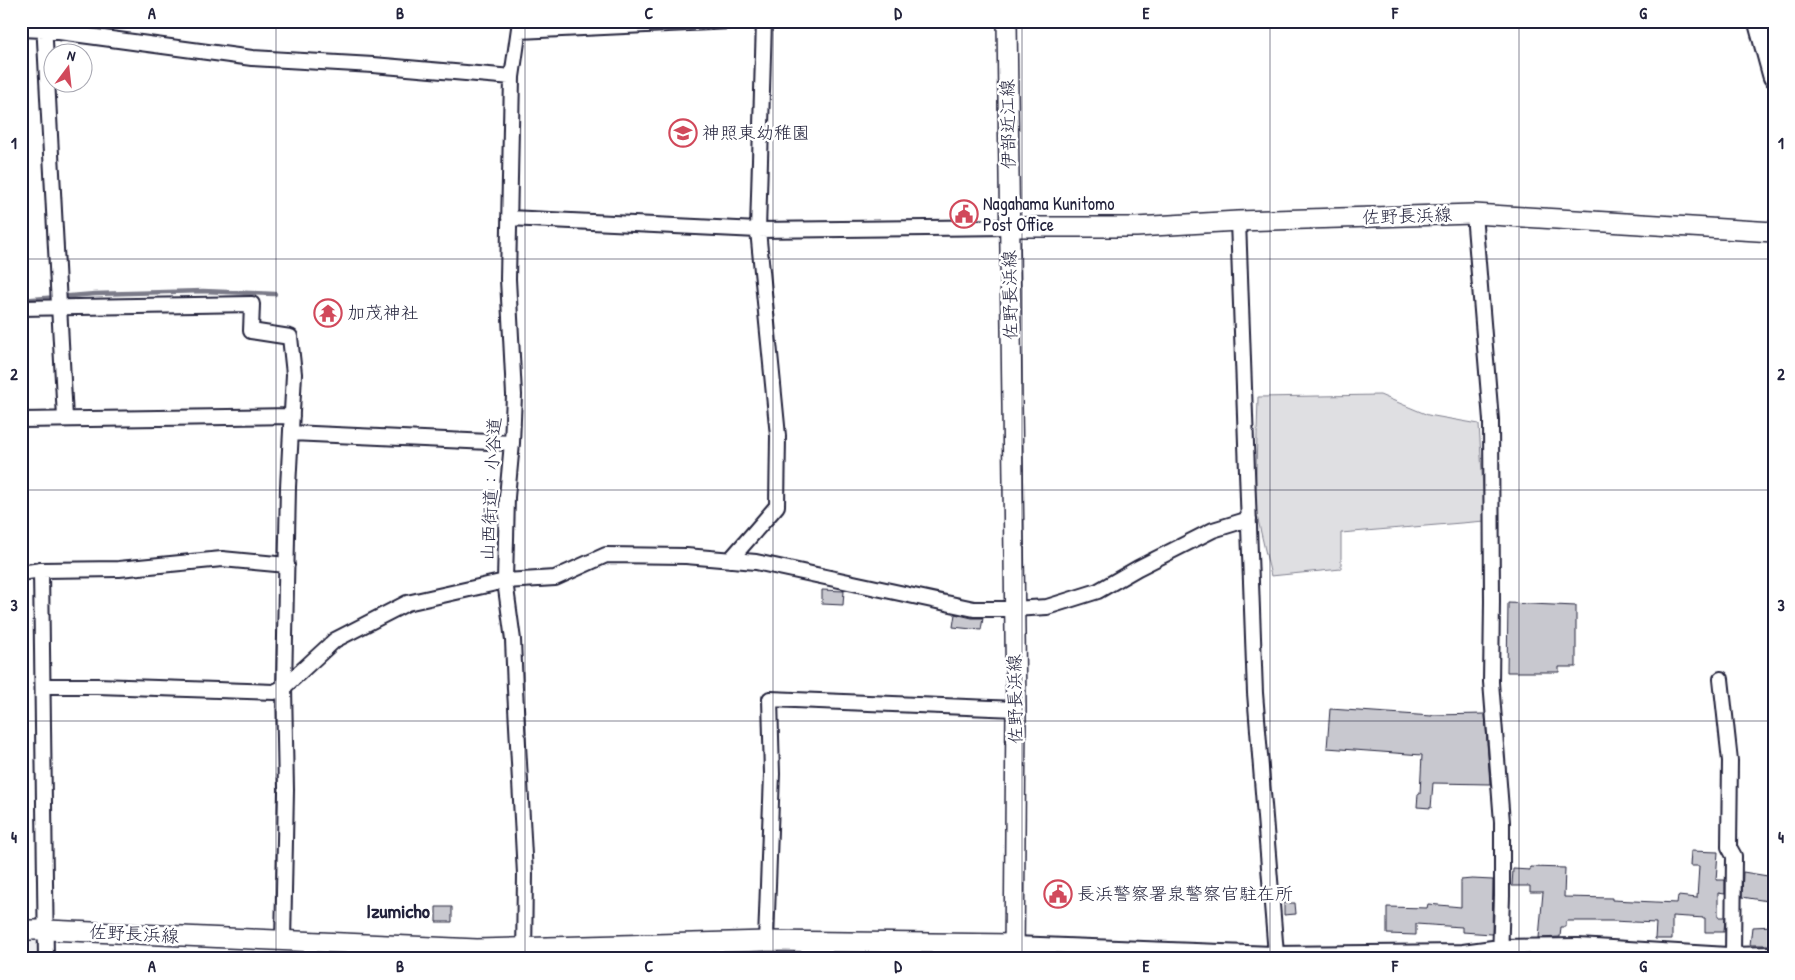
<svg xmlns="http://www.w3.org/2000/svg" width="1795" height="980" font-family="'Patrick Hand','Klee One',sans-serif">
  <rect width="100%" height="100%" fill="#fff"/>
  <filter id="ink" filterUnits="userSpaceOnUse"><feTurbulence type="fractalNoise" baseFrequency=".02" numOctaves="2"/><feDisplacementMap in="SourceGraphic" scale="10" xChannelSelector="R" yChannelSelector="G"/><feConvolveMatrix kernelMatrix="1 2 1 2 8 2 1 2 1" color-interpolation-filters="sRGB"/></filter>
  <g filter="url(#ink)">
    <path fill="#eeeef1" d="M 40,938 L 40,959 L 21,959 L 21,939 Z"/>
    <path fill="#dfdfe2" stroke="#80808e" d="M 1380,395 L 1428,415 L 1479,424 L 1485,521 L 1341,533 L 1341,569 L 1271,576 L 1255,507 L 1258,397 Z"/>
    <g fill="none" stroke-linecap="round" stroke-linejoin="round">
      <path stroke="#7a7a88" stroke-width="4.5" d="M 21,300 L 95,294 L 203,291 L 275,294"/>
    </g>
    <path fill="#c8c8cf" stroke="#22223b" d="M 822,590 L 844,591 L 843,605 L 822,604 Z
      M 1508,603 L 1576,606 L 1576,667 L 1559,667 L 1559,672 L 1507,672 Z
      M 955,614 L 972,618 L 983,618 L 981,630 L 953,627 Z
      M 1330,709 L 1432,716 L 1432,715 L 1485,714 L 1490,784 L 1433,783 L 1431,808 L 1417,807 L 1418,794 L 1420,794 L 1422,755 L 1327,748 Z
      M 1691,851 L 1718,852 L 1716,880 L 1725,880 L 1725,894 L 1718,893 L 1718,917 L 1725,917 L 1724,932 L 1705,932 L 1705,918 L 1672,916 L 1672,939 L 1655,939 L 1656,923 L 1612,921 L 1566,921 L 1566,927 L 1561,927 L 1560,937 L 1539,938 L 1543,892 L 1530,892 L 1530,886 L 1512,886 L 1513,869 L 1530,870 L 1530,867 L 1565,868 L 1564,897 L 1612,898 L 1612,900 L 1677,903 L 1678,896 L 1697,898 L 1699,866 L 1690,866 Z
      M 1743,872 L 1774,877 L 1774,902 L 1742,897 Z
      M 1472,879 L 1493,880 L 1492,934 L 1462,932 L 1462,927 L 1416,924 L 1416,935 L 1387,934 L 1387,907 L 1427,908 L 1428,904 L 1461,907 L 1461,880 Z
      M 1284,903 L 1295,903 L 1296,914 L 1284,915 Z
      M 436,907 L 452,907 L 452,922 L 436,922 Z
      M 1774,926 L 1774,945 L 1750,945 L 1752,927 Z"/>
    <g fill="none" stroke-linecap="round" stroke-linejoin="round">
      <g stroke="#22223b" stroke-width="18">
        <path id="minor" d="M 520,21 L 512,77 L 508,279 L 514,395 L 512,443 L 507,497 L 505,581 L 513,640 L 515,689 L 525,874 L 524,959
          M 44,22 L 65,418
          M 21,29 L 44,30 L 252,58 L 373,65 L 512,77
          M 519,31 L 731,21
          M 1474,214 L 1491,420 L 1492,601 L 1491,682 L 1502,822 L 1502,896 L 1500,959
          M 509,218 L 758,230 L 1010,227
          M 1238,221 L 1255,693 L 1276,954
          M 21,308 L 252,304 L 251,331 L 290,337 L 294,374 L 288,487 L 284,687 L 286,790 L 283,942
          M 21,420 L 292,416
          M 291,433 L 512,443
          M 730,560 L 777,506 L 778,436 L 758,230 L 764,21
          M 41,570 L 46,959
          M 21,573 L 41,570 L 119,569 L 222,559 L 287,565
          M 1721,679 L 1730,761 L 1729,847 L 1734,856 L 1733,955
          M 43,686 L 97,686 L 274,692 L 284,687 L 335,640 L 407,603 L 505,581 L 555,578 L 606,555 L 686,556 L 756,562 L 974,609 L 1013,609 L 1047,607 L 1098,591 L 1138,568 L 1213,530 L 1249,519
          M 766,941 L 772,774 L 770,699 L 1016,709
          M 1014,944 L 1273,954 L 1463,952 L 1500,947 L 1578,946 L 1728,955 L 1774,954"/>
      </g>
      <g stroke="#22223b" stroke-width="22">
        <path id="major" d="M 1007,21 L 1016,709 L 1014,959
          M 1010,227 L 1136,227 L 1238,221 L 1474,214 L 1774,232
          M 21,930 L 47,930 L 477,949 L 766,941 L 1014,944"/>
      </g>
      <g stroke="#22223b" stroke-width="25">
        <path id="highway" d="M 1759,21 L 1774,76"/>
      </g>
      <use href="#minor" stroke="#fff" stroke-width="14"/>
      <use href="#major" stroke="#fff" stroke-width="19"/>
      <use href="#highway" stroke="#fff" stroke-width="21"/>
    </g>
  </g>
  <path fill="none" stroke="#22223b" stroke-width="1" stroke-opacity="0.55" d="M 276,21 L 276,959M 525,21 L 525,959M 773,21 L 773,959M 1022,21 L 1022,959M 1270,21 L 1270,959M 1519,21 L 1519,959M 21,259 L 1774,259M 21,490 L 1774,490M 21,721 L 1774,721"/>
  <defs>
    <g id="school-ring" transform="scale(1.4375)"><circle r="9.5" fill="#fff" stroke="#d1495b" stroke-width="1.5"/><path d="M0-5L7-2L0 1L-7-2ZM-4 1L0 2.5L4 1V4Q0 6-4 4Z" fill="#d1495b"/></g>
    <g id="civic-ring" transform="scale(1.4375)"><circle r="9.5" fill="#fff" stroke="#d1495b" stroke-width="1.5"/><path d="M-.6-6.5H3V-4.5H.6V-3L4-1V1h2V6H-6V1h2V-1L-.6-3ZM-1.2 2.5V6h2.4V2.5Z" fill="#d1495b"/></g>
    <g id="temple-ring" transform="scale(1.4375)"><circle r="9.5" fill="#fff" stroke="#d1495b" stroke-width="1.5"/><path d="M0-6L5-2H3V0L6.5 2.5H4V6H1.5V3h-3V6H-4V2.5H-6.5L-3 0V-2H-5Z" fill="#d1495b"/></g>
  </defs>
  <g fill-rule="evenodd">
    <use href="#school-ring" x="683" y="133"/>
    <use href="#civic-ring" x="964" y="214"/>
    <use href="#temple-ring" x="328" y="313"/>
    <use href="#civic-ring" x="1058" y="894"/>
  </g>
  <g text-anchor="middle" stroke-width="5" stroke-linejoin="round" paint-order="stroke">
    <g font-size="18" fill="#22223b" stroke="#fff">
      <text transform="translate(1008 124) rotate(-91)" y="6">伊部近江線</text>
      <text transform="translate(1407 216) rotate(-2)" y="6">佐野長浜線</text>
      <text transform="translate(1010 295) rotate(-91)" y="6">佐野長浜線</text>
      <text transform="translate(491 489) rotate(-87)" y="6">山西街道：小谷道</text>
      <text transform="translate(1015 699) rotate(-91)" y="6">佐野長浜線</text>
      <text transform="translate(134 934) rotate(3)" y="6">佐野長浜線</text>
    </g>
    <g font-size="18" fill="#22223b" stroke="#fff" text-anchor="start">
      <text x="702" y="139">神照東幼稚園</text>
      <text x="983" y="210">Nagahama Kunitomo<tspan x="983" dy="21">Post Office</tspan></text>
      <text x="347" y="319">加茂神社</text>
      <text x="1077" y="900">長浜警察署泉警察官駐在所</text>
    </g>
    <g font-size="20" font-weight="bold" fill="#22223b" stroke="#fff">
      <text x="398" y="918">Izumicho</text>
    </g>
  </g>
  <rect width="1795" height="980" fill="none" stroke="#fff" stroke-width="55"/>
  <g transform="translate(68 68) rotate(15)"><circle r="24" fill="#ffffff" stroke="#a7a7b1"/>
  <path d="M0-4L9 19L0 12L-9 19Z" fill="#d1495b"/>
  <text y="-8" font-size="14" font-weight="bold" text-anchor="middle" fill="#22223b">N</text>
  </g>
  <rect x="28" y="28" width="1740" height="924" fill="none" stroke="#22223b" stroke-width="2"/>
  <g font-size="16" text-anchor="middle" font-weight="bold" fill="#22223b">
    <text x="152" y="19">A</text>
    <text x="400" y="19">B</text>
    <text x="649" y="19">C</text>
    <text x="898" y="19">D</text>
    <text x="1146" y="19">E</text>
    <text x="1395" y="19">F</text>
    <text x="1643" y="19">G</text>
    <text x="14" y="149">1</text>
    <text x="1781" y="149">1</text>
    <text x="14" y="380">2</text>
    <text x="1781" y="380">2</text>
    <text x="14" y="611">3</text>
    <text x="1781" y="611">3</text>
    <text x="14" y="843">4</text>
    <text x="1781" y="843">4</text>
    <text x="152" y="972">A</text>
    <text x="400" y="972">B</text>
    <text x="649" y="972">C</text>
    <text x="898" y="972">D</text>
    <text x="1146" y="972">E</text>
    <text x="1395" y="972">F</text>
    <text x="1643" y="972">G</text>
  </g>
</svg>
